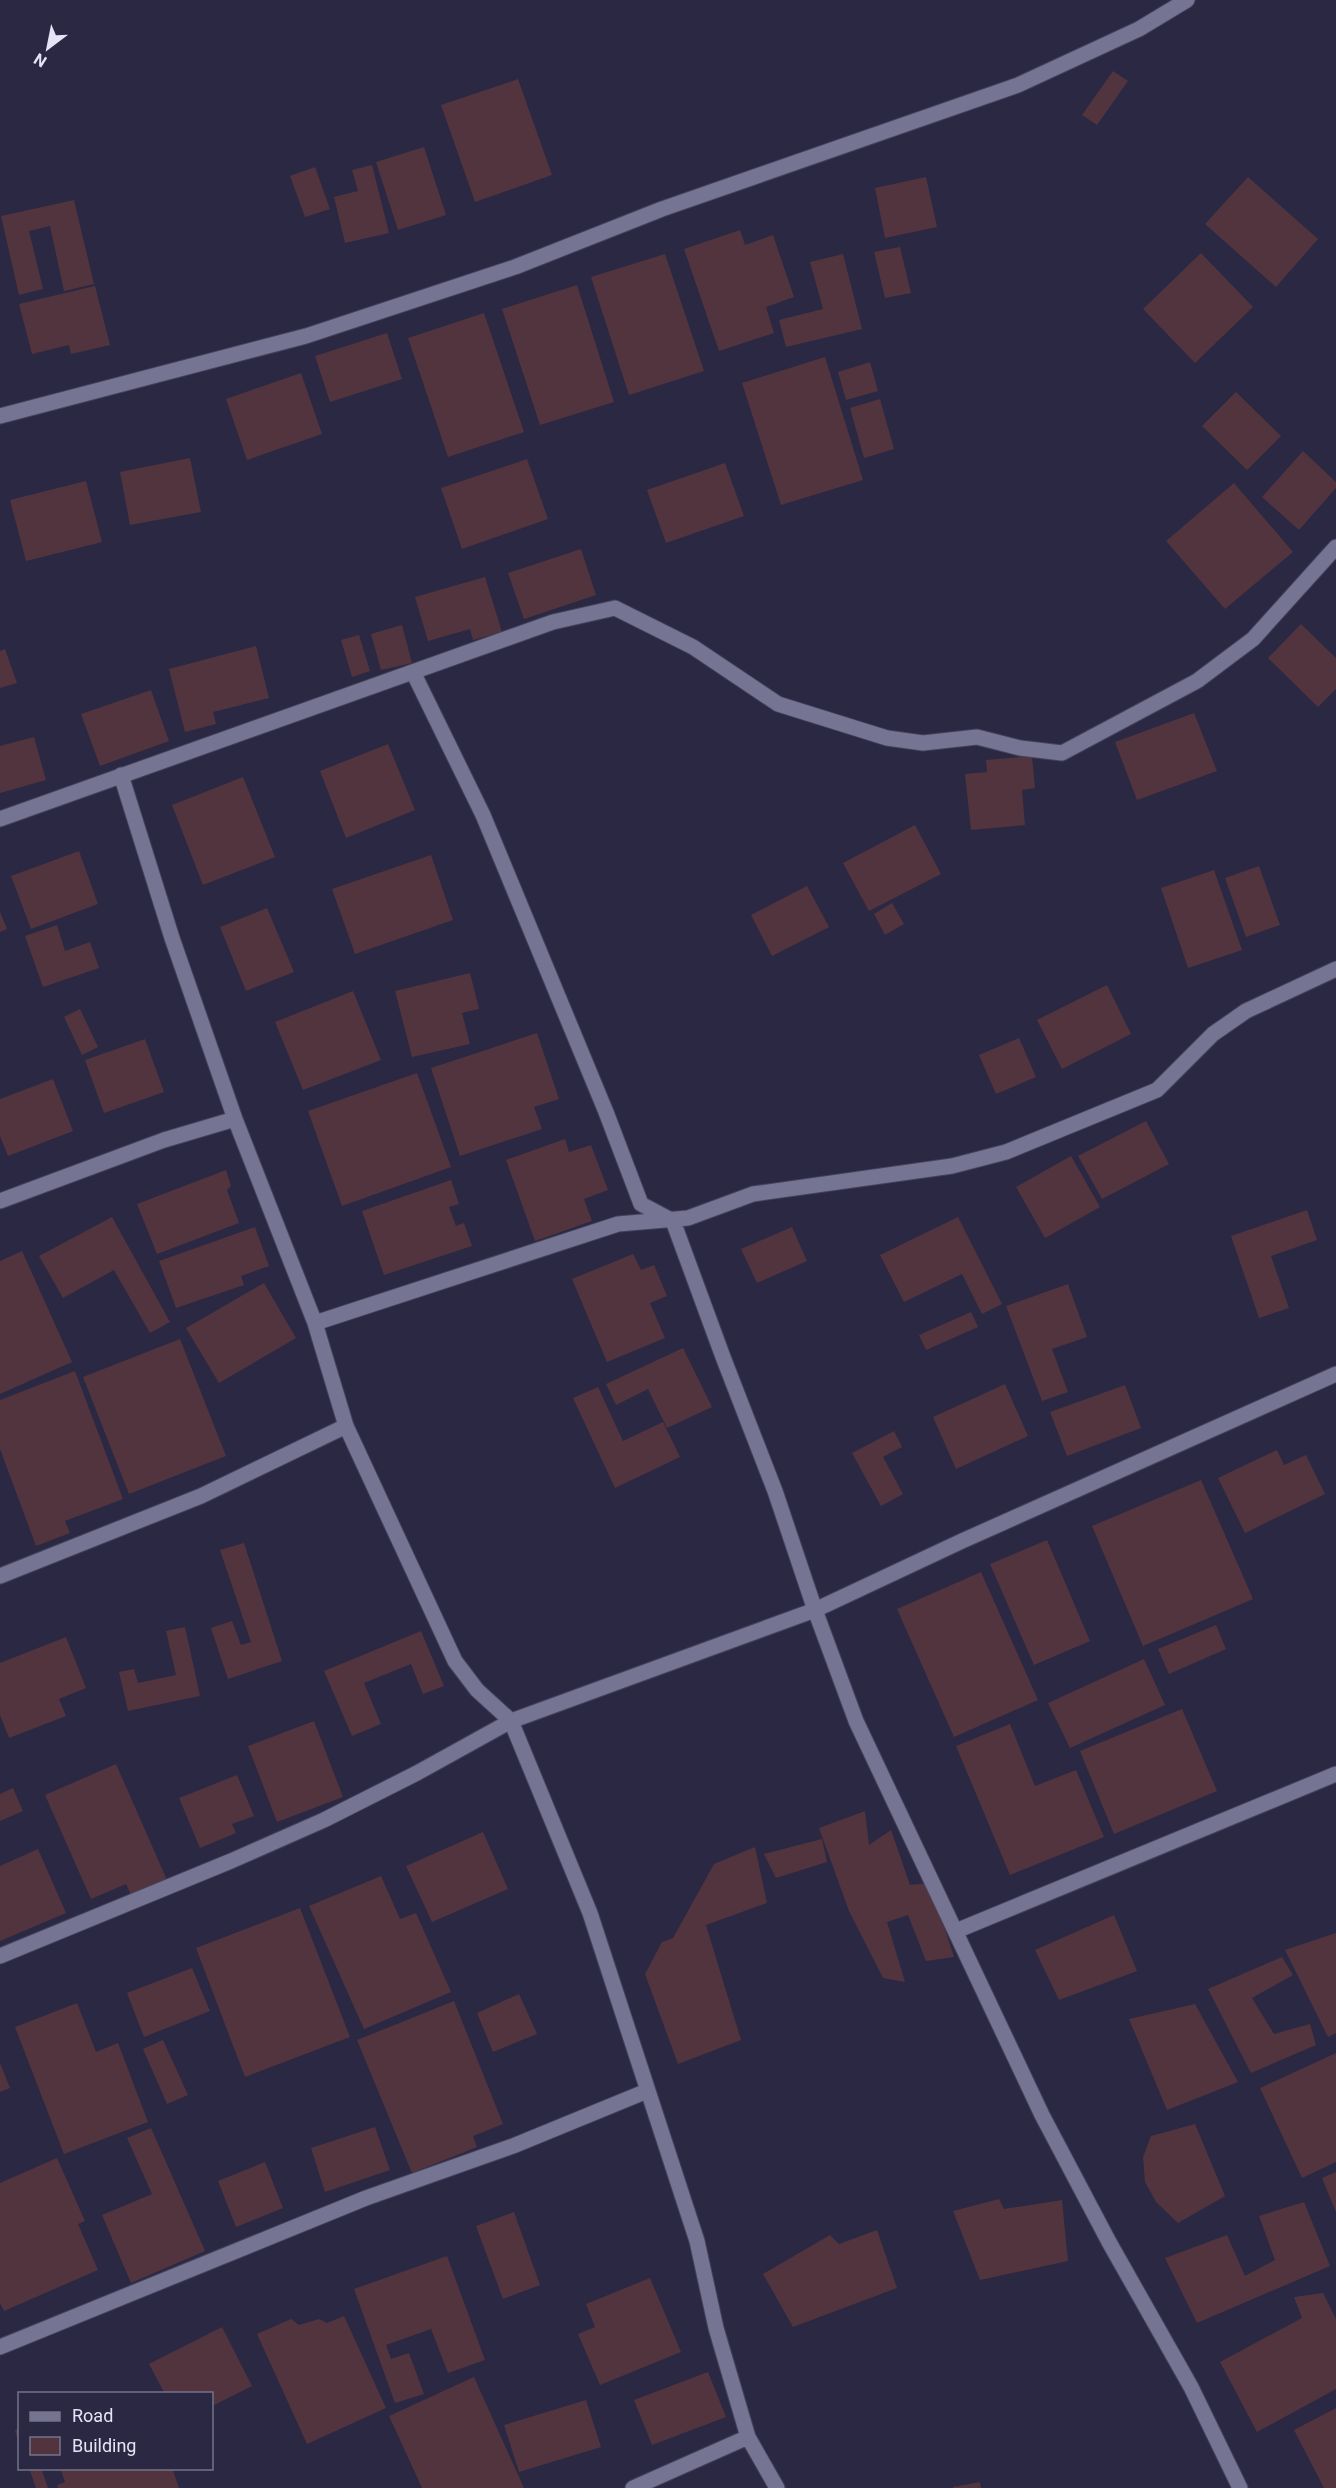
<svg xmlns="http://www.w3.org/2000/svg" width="1336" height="2488" font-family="Roboto,sans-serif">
  <rect width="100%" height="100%" fill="#2a2843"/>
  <path fill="#52343e" d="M 1113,71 L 1128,81 L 1097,125 L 1082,115 Z
    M 518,79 L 552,175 L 475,202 L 441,105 Z
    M 424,147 L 446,215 L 398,230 L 376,162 Z
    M 372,165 L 389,233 L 345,243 L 334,197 L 358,191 L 352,170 Z
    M 315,167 L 330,209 L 305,217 L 290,176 Z
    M 926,177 L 937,227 L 885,238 L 875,188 Z
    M 1248,177 L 1318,239 L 1276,287 L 1205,224 Z
    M 74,200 L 94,284 L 64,291 L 50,226 L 29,231 L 43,289 L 19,295 L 1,216 Z
    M 740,230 L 745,245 L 773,235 L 794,297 L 766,307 L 774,333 L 719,351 L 684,249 Z
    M 900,247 L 911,293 L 885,298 L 874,252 Z
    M 1201,253 L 1253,307 L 1195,363 L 1143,309 Z
    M 665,254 L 704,371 L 629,395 L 591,277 Z
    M 843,254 L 862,329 L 786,347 L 779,320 L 823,309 L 810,262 Z
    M 577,285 L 614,402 L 540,425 L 502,309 Z
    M 95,286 L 110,345 L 71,354 L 69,345 L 32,354 L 19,304 Z
    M 484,313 L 524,432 L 448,457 L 408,338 Z
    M 387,333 L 402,379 L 330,402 L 315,356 Z
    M 825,357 L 863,480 L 781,505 L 742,383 Z
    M 870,362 L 878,391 L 846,400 L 838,372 Z
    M 301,373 L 322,434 L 247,460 L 226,399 Z
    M 1236,392 L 1281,436 L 1247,470 L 1202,426 Z
    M 880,399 L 894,449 L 864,458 L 850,408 Z
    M 1303,451 L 1336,482 L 1336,488 L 1299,530 L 1262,497 Z
    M 190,458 L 201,512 L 130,525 L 120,472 Z
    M 527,459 L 548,519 L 462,549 L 441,488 Z
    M 725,463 L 744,516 L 666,543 L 647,490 Z
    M 86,481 L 102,542 L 26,561 L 10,500 Z
    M 1234,483 L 1293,552 L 1225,609 L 1166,541 Z
    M 581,549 L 596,595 L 524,619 L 508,573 Z
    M 485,577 L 502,632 L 473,640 L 470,629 L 428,641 L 415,597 Z
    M 1301,624 L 1336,658 L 1336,689 L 1318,707 L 1268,658 Z
    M 402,625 L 412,663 L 381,670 L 371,634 Z
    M 359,635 L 370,671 L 352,677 L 341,640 Z
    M 256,646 L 269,698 L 213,712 L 216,724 L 185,732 L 169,669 Z
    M 5,649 L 17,683 L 0,688 L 0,651 Z
    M 151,690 L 169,741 L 100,766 L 81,714 Z
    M 1194,713 L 1217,771 L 1137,800 L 1115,742 Z
    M 34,737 L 46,780 L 0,793 L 0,746 Z
    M 388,744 L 415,810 L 346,838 L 320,771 Z
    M 1032,756 L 1035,788 L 1022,790 L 1025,825 L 971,830 L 965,774 L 987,772 L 986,760 Z
    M 243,777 L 275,857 L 203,885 L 172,805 Z
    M 915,825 L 941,874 L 869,911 L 843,863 Z
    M 79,851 L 98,904 L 31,929 L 11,876 Z
    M 431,855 L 453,920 L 355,954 L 332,889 Z
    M 1259,866 L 1280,925 L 1246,937 L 1225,878 Z
    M 1214,870 L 1242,950 L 1188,968 L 1161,888 Z
    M 807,886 L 829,927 L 772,956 L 751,915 Z
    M 892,903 L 904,924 L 885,935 L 874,914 Z
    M 267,908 L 294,972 L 246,991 L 220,927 Z
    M 0,912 L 7,929 L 0,932 Z
    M 57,925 L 65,951 L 90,942 L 99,968 L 43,987 L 25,936 Z
    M 470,973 L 479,1009 L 462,1013 L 470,1044 L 412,1057 L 395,991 Z
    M 1107,985 L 1131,1034 L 1062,1069 L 1037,1020 Z
    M 353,991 L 381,1060 L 303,1090 L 275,1022 Z
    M 80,1009 L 98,1047 L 82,1055 L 64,1017 Z
    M 537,1033 L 559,1099 L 534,1107 L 542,1129 L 460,1156 L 431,1068 Z
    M 1019,1038 L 1036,1077 L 996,1094 L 979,1055 Z
    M 145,1039 L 164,1092 L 104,1113 L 85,1060 Z
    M 417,1073 L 451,1167 L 342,1206 L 308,1111 Z
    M 53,1079 L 73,1131 L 8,1156 L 0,1136 L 0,1099 Z
    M 1146,1121 L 1169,1164 L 1102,1199 L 1078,1156 Z
    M 565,1139 L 569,1152 L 591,1145 L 608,1190 L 584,1199 L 592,1221 L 535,1241 L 506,1160 Z
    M 1071,1156 L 1100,1207 L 1045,1238 L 1016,1187 Z
    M 226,1170 L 231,1186 L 227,1190 L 239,1223 L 157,1254 L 137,1204 Z
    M 451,1180 L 459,1204 L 449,1207 L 456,1226 L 464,1223 L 472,1246 L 384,1275 L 362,1211 Z
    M 1307,1210 L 1317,1240 L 1271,1256 L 1289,1308 L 1259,1318 L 1231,1236 Z
    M 112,1217 L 170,1322 L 150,1333 L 114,1270 L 63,1298 L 39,1256 Z
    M 958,1217 L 1002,1304 L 982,1314 L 962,1274 L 904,1302 L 880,1255 Z
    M 255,1227 L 269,1266 L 241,1276 L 244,1285 L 176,1308 L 159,1261 Z
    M 792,1227 L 807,1261 L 757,1283 L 741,1249 Z
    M 22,1251 L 72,1362 L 0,1394 L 0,1261 Z
    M 633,1254 L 641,1270 L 654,1265 L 667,1296 L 650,1303 L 665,1338 L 607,1362 L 572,1279 Z
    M 264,1283 L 296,1338 L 219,1383 L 186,1328 Z
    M 1068,1284 L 1087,1337 L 1052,1349 L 1068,1392 L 1042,1401 L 1006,1306 Z
    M 971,1312 L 978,1327 L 926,1350 L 919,1335 Z
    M 180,1339 L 226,1456 L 129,1494 L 83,1377 Z
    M 683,1348 L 712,1407 L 667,1428 L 648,1389 L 616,1405 L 606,1384 Z
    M 75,1371 L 123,1499 L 65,1521 L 70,1533 L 36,1546 L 0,1449 L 0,1400 Z
    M 1005,1384 L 1028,1436 L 956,1469 L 933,1417 Z
    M 1125,1385 L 1141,1428 L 1067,1456 L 1050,1412 Z
    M 598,1387 L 623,1441 L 663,1422 L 680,1457 L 615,1488 L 573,1398 Z
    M 894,1431 L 902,1447 L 883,1457 L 903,1494 L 881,1506 L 852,1453 Z
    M 1277,1450 L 1284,1465 L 1306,1455 L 1325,1494 L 1245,1533 L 1218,1478 Z
    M 1201,1480 L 1253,1599 L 1143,1646 L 1092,1526 Z
    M 1047,1540 L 1090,1641 L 1034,1665 L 990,1564 Z
    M 244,1543 L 282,1661 L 228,1679 L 211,1628 L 232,1621 L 241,1645 L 251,1642 L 220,1550 Z
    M 981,1572 L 1038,1700 L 954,1737 L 897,1609 Z
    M 1216,1625 L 1226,1649 L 1169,1674 L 1158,1649 Z
    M 185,1627 L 200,1696 L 128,1711 L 119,1672 L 134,1669 L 138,1683 L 176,1675 L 166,1631 Z
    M 421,1631 L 444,1686 L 423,1694 L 411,1664 L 364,1683 L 381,1724 L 352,1736 L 324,1671 Z
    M 66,1637 L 86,1688 L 59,1699 L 66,1716 L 9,1738 L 0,1715 L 0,1663 Z
    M 1144,1659 L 1165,1705 L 1070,1748 L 1048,1703 Z
    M 1182,1709 L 1217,1791 L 1114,1834 L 1080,1751 Z
    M 314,1721 L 343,1797 L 277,1822 L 248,1746 Z
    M 1010,1724 L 1035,1786 L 1076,1770 L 1104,1837 L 1010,1875 L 956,1746 Z
    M 116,1764 L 167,1880 L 131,1895 L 126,1884 L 91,1899 L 45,1795 Z
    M 237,1775 L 254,1816 L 232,1824 L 236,1833 L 200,1848 L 179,1798 Z
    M 13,1788 L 23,1811 L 0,1821 L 0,1794 Z
    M 865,1811 L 869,1845 L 891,1830 L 910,1885 L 930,1883 L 954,1957 L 926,1961 L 908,1915 L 887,1922 L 905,1982 L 883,1978 L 849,1911 L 819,1828 Z
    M 483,1832 L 508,1889 L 432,1922 L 406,1866 Z
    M 822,1839 L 827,1862 L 776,1878 L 764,1854 Z
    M 755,1847 L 767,1903 L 706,1925 L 741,2040 L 678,2064 L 645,1974 L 662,1942 L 673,1938 L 714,1864 Z
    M 38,1849 L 66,1913 L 0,1941 L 0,1866 Z
    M 381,1876 L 400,1919 L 416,1913 L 451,1992 L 364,2029 L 309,1906 Z
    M 300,1908 L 350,2037 L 245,2077 L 196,1948 Z
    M 1114,1915 L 1137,1971 L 1059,2000 L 1035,1950 Z
    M 1336,1933 L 1336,2033 L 1328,2037 L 1285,1950 Z
    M 1282,1957 L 1293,1975 L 1252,1998 L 1274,2034 L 1310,2024 L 1316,2045 L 1251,2073 L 1208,1989 Z
    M 192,1968 L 210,2011 L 144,2037 L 127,1993 Z
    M 519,1994 L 537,2034 L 493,2052 L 477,2013 Z
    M 454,2001 L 503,2124 L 473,2136 L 477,2147 L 412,2173 L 357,2040 Z
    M 77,2003 L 96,2052 L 118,2043 L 148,2122 L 64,2154 L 15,2027 Z
    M 1195,2004 L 1238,2082 L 1167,2110 L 1129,2019 Z
    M 163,2040 L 188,2095 L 167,2104 L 143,2049 Z
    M 1336,2053 L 1336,2162 L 1302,2178 L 1260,2088 Z
    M 0,2063 L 10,2088 L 0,2092 Z
    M 1195,2124 L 1225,2196 L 1178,2223 L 1156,2202 L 1145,2182 L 1143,2157 L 1151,2136 Z
    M 375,2127 L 390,2170 L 325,2192 L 311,2148 Z
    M 151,2128 L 205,2251 L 131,2283 L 102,2215 L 152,2194 L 127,2138 Z
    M 57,2158 L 85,2221 L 78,2224 L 98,2270 L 4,2311 L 0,2303 L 0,2183 Z
    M 265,2162 L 283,2208 L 236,2227 L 218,2181 Z
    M 1336,2172 L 1336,2212 L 1322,2178 Z
    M 999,2199 L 1004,2209 L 1062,2200 L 1068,2261 L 980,2280 L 953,2211 Z
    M 1304,2202 L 1330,2266 L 1197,2323 L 1165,2258 L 1227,2235 L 1245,2276 L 1275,2260 L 1259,2216 Z
    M 514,2212 L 540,2285 L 503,2299 L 476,2226 Z
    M 877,2230 L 897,2288 L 793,2327 L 763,2274 L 830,2235 L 839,2244 Z
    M 447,2256 L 485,2360 L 448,2373 L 431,2329 L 386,2345 L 391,2359 L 409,2353 L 424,2394 L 395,2403 L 354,2289 Z
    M 650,2278 L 681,2352 L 600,2385 L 578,2334 L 595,2327 L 586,2304 Z
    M 1323,2293 L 1336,2319 L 1336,2389 L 1257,2432 L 1220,2362 L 1302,2318 L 1294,2297 Z
    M 344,2316 L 386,2408 L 307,2444 L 257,2334 L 291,2319 L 299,2325 L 319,2319 L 327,2323 Z
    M 222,2327 L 252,2386 L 212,2406 L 212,2394 L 165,2394 L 149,2364 Z
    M 708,2372 L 726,2417 L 652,2445 L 634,2400 Z
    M 474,2377 L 524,2488 L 422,2488 L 389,2416 Z
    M 586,2400 L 601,2447 L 519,2472 L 504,2425 Z
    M 1336,2408 L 1336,2488 L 1324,2488 L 1294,2430 Z
    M 20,2425 L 20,2443 L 19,2443 L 15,2431 Z
    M 29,2468 L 41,2468 L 48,2488 L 36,2488 Z
    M 60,2468 L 172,2468 L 179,2488 L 58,2488 L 57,2485 L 65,2482 Z
    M 980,2482 L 981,2488 L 953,2488 L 953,2487 Z"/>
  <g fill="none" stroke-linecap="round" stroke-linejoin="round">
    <g stroke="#45435a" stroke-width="17">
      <path id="minor" d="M 0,416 L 306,336 L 515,267 L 662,209 L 1018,85 L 1139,29 L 1187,0
        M 413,672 L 483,815 L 606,1112 L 641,1204 L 673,1221 L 723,1357 L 775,1491 L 815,1610 L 856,1721 L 1042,2115 L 1109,2242 L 1191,2387 L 1240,2488
        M 121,775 L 172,938 L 235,1119 L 315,1323 L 346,1426 L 455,1661 L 477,1690 L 511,1721 L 590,1913 L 697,2241 L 716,2328 L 748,2437 L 777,2488
        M 0,819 L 553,622 L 615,608 L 693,647 L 778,704 L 887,738 L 923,743 L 977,737 L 1020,748 L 1062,753 L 1197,681 L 1253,639 L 1336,547
        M 0,1201 L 164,1140 L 235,1119
        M 315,1323 L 618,1224 L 688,1218 L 753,1194 L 952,1166 L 1006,1152 L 1157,1090 L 1213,1034 L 1246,1011 L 1336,969
        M 0,1576 L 201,1496 L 346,1426
        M 956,1931 L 1336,1774
        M 0,1956 L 231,1861 L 324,1820 L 417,1773 L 511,1721 L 815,1610 L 962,1541 L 1336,1374
        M 0,2347 L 366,2198 L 513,2146 L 647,2091
        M 633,2488 L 748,2437"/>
    </g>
    <use href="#minor" stroke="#757493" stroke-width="15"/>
  </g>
  <rect x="18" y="2392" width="195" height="78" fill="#2a2843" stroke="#74738b" stroke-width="1.5"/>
  <rect x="30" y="2412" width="30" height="9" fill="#757493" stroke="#74738b" stroke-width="1.5"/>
  <text x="72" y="2422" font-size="18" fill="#e4e4f6">Road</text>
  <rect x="30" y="2437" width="30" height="18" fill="#52343e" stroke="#74738b" stroke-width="1.5"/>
  <text x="72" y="2452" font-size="18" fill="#e4e4f6">Building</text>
  <g transform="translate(48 48) rotate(212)" stroke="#2a2843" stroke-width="4.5" paint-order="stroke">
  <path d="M0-4.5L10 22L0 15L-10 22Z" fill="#e4e4f6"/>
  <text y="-9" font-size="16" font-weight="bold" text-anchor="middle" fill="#e4e4f6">N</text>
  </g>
</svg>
